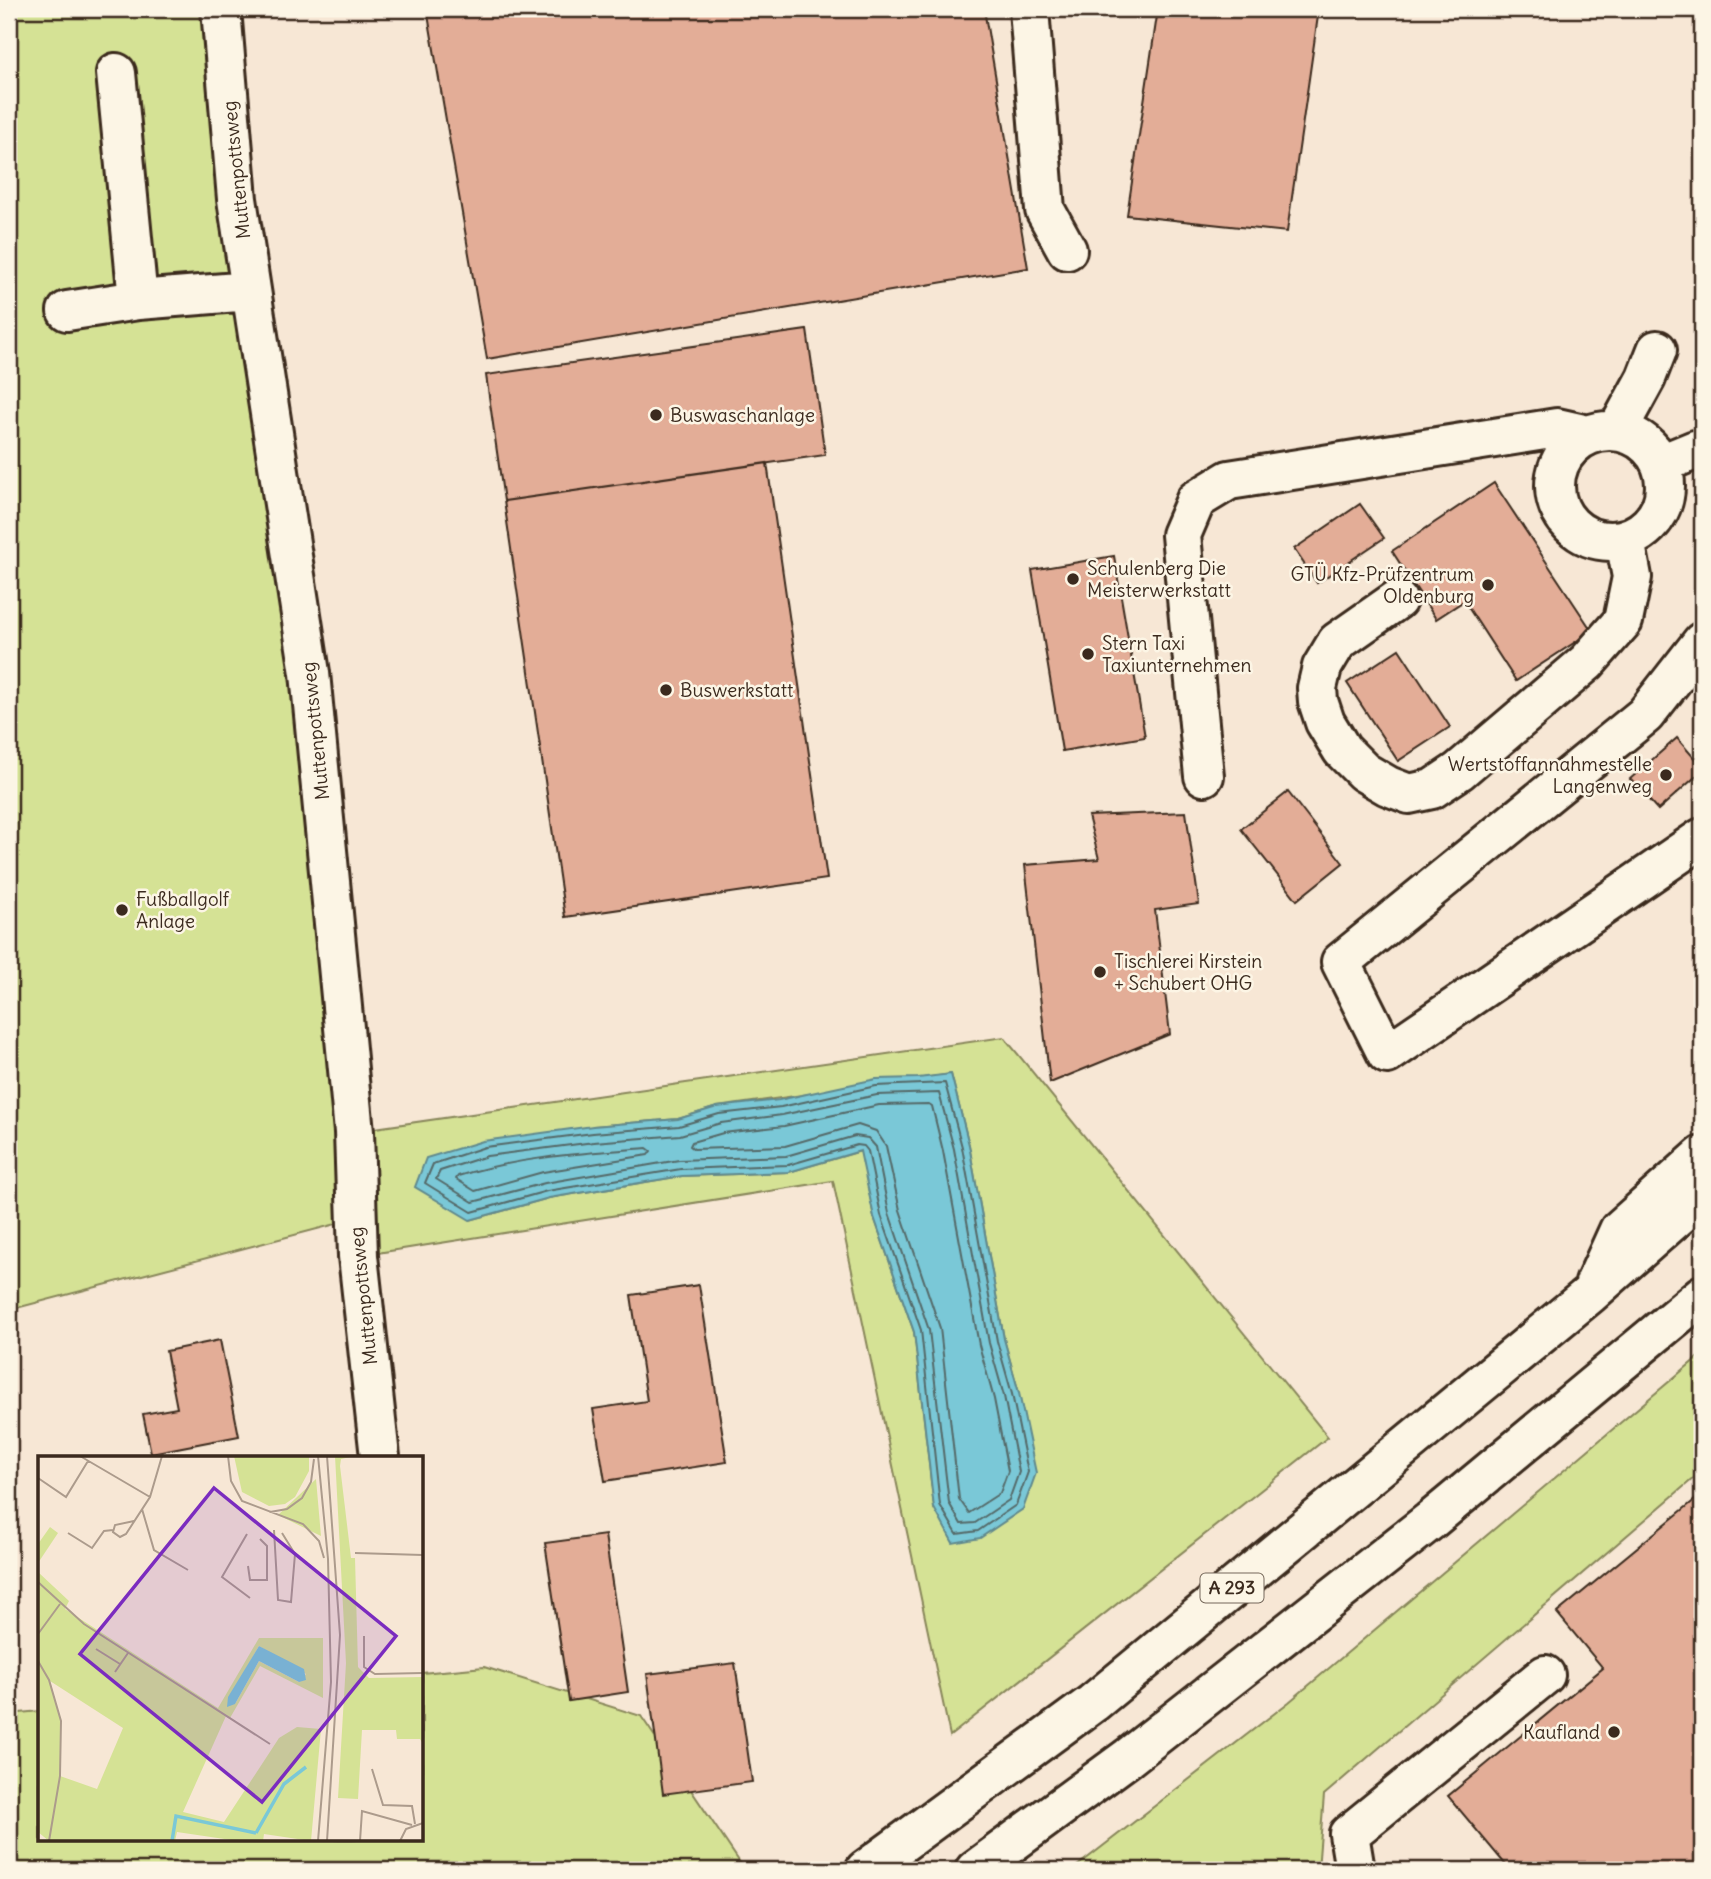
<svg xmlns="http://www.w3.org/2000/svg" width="1711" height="1879" font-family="Delius,sans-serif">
  <rect width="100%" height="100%" fill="#f7e7d5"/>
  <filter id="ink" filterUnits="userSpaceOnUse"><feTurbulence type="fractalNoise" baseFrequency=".0143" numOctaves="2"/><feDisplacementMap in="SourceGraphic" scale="14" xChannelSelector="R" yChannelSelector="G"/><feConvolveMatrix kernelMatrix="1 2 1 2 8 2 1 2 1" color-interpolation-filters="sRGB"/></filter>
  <g filter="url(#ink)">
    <path fill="#d5e295" stroke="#88865a" stroke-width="2" fill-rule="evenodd" d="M 9,9 L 221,9 L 354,1131 L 1004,1037 L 1328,1437 L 950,1736 L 833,1181 L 358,1256 L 355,1219 L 9,1310 ZM 951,1074 L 969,1145 L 1004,1339 L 1019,1393 L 934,1508 L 914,1332 L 874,1217 L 861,1151 L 789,1172 L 682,1176 L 549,1198 L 470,1220 L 593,1126 L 678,1119 L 717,1107 Z
      M 1702,1354 L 1702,1471 L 1324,1795 L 1318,1870 L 1072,1870 L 1289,1702 Z
      M 484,1667 L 641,1716 L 745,1870 L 9,1870 L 9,1714 L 40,1711 L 40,1839 L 422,1839 L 422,1673 Z"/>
    <path fill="#7ac8d7" stroke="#61898d" stroke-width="2" d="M 951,1074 L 969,1145 L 1004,1339 L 1019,1393 L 1036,1473 L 1023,1509 L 980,1538 L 953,1543 L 934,1508 L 914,1332 L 874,1217 L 860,1151 L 789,1172 L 682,1176 L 549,1198 L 470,1220 L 415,1187 L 426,1158 L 483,1141 L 593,1126 L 678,1119 L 717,1107 L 779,1100 L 876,1079 L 918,1078 Z"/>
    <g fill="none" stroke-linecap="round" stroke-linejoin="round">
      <path stroke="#546968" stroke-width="2" d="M 945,1083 L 962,1147 L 997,1341 L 1012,1394 L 1028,1472 L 1016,1505 L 978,1531 L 957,1534 L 940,1505 L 921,1330 L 881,1215 L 868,1151 L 864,1146 L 857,1145 L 788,1165 L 681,1169 L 547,1191 L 472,1212 L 425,1183 L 433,1164 L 485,1147 L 593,1133 L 679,1126 L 719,1114 L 781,1107 L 876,1086 Z
        M 939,1093 L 954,1149 L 989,1343 L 1004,1396 L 1019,1472 L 1009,1500 L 975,1523 L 961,1524 L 949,1503 L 929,1330 L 889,1213 L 876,1147 L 868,1138 L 855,1136 L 786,1156 L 679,1160 L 545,1183 L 473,1202 L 436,1179 L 440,1171 L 487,1156 L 594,1142 L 680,1135 L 721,1123 L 782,1115 L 877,1095 Z
        M 929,1104 L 932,1106 L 943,1151 L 979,1345 L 994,1399 L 1008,1471 L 1000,1493 L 969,1513 L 959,1499 L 940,1328 L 900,1210 L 886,1146 L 876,1131 L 858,1125 L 785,1146 L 694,1149 L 690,1146 L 692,1142 L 723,1133 L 784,1126 L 879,1105 Z
        M 647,1148 L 651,1151 L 648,1155 L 543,1172 L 475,1191 L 456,1179 L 458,1176 C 519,1157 584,1153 647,1148 Z"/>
    </g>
    <path fill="#e3ad97" stroke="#3b2a1e" stroke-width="2" d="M 427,9 L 984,9 L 1028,268 L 487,359 Z
      M 1158,9 L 1319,9 L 1287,232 L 1127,215 Z
      M 807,330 L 825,455 L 504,501 L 486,375 Z
      M 767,463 L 827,879 L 565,917 L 504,501 Z
      M 1494,483 L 1592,631 L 1516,681 L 1464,601 L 1436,619 L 1392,551 Z
      M 1360,504 L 1384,538 L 1317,583 L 1294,549 Z
      M 1114,556 L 1145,737 L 1062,751 L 1032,570 Z
      M 1399,649 L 1450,727 L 1398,761 L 1347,683 Z
      M 1677,738 L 1702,767 L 1702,771 L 1658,810 L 1630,779 Z
      M 1288,792 L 1343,863 L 1297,900 L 1241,829 Z
      M 1186,812 L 1199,904 L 1155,910 L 1170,1034 L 1050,1083 L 1025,865 L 1099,859 L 1088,816 Z
      M 699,1285 L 727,1462 L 605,1481 L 593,1409 L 647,1401 L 631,1295 Z
      M 220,1340 L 239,1436 L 151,1453 L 143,1414 L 177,1408 L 166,1351 Z
      M 1702,1494 L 1702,1870 L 1510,1870 L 1448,1796 L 1603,1668 L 1557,1613 Z
      M 605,1535 L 628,1692 L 569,1701 L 545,1543 Z
      M 735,1663 L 752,1782 L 663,1794 L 647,1674 Z"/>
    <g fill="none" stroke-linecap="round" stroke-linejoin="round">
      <g stroke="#3b2a1e" stroke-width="44">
        <path id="minor" d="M 221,9 L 237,199 L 310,673 L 354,1132 L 358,1256 L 380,1457
          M 1029,9 L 1045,210 L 1067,250
          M 116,73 L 138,300
          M 67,311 L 138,300 L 250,291
          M 1617,431 L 1646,378 L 1657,350
          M1555 486a55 55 0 1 1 110 0a55 55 0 1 1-110 0Z
          M 1661,464 L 1695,450
          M 1397,600 L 1337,642 L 1322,667 L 1317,688 L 1318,701 L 1325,722 L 1342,750 L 1364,772 L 1388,786 L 1409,794 L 1432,789 L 1459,771 L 1587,662 L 1623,621 L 1632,577 L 1625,540
          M 1702,642 L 1645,715 L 1341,962 L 1387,1054 L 1702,838
          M 1204,776 L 1181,535 L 1196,500 L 1229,480 L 1557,428 L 1588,435
          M 1355,1870 L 1349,1834 L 1545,1675"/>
      </g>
      <g stroke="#3b2a1e" stroke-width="44">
        <path id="highway" d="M 1595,1283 L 1619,1230 L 1702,1156
          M 865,1870 L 1093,1703 L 1590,1294 L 1702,1195
          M 975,1870 L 1129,1757 L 1430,1521 L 1702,1295"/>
      </g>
      <use href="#minor" stroke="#fcf5e5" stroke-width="38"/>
      <use href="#highway" stroke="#fcf5e5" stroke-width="38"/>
    </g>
  </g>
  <g fill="#3b2a1e" stroke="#fcf5e5" stroke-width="2.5">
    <circle cx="656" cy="415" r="7"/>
    <circle cx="1073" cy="579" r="7"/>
    <circle cx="1488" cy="585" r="7"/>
    <circle cx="1088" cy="654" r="7"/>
    <circle cx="666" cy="690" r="7"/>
    <circle cx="1666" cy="775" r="7"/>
    <circle cx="122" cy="910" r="7"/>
    <circle cx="1100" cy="972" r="7"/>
    <circle cx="1614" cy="1732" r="7"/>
  </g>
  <g text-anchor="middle" stroke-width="5" stroke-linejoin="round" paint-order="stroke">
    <rect fill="#fcf5e5" stroke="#75675a" stroke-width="2" x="1200.5" y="1573.5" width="63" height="29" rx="5"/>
    <g font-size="18" font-weight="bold" fill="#3b2a1e">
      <text x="1232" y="1594">A 293</text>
    </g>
    <g font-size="19" fill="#3b2a1e" stroke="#fcf5e5">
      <text transform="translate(236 170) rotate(-96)" y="7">Muttenpottsweg</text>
      <text transform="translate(315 731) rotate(-96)" y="7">Muttenpottsweg</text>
      <text transform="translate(363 1296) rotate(-96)" y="7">Muttenpottsweg</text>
    </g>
    <g font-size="19" fill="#3b2a1e" stroke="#fcf5e5" text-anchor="start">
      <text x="670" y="422">Buswaschanlage</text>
      <text x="1087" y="575">Schulenberg Die<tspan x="1087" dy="22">Meisterwerkstatt</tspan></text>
      <text x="1474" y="581" text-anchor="end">GTÜ Kfz-Prüfzentrum<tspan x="1474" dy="22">Oldenburg</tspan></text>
      <text x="1102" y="650">Stern Taxi<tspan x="1102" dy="22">Taxiunternehmen</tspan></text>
      <text x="680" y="697">Buswerkstatt</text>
      <text x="1652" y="771" text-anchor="end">Wertstoffannahmestelle<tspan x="1652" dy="22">Langenweg</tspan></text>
      <text x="136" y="906">Fußballgolf<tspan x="136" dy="22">Anlage</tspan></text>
      <text x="1114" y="968">Tischlerei Kirstein<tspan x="1114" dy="22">+ Schubert OHG</tspan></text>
      <text x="1600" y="1739" text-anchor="end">Kaufland</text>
    </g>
  </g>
  <g transform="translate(38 1456)">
    <rect width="385" height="385" fill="#f7e7d5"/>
    <path d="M 196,0 L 271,0 L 271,15 L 257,41 L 247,48 L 231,50 L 204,36 ZM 297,0 L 317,0 L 303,3 L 302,10 L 313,102 L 317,102 L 320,211 L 331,222 L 385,221 L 385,288 L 382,283 L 359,283 L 358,274 L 324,274 L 320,343 L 300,342 L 308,207 ZM 278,23 L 283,80 L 240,59 ZM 12,71 L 20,77 L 0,107 L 0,88 ZM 0,116 L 31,145 L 27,153 L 180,252 L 221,182 L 285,182 L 285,242 L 222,210 L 192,262 L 188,260 L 145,356 L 186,366 L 241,282 L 259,271 L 283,273 L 273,385 L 226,378 L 225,385 L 200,385 L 139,376 L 137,385 L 11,385 L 0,376 ZM 221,190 L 268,218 L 261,226 L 221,205 L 197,248 L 206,216 ZM 12,225 L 85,272 L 59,333 L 22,320 L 23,265 Z" fill="#d5e295" fill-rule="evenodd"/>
    <path d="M 221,190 L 266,213 L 268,224 L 261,226 L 221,205 L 197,248 L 189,251 L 190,241 Z" fill="#7ac8d7"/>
    <path fill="none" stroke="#7ac8d7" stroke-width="3.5" d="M 218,377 L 246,328 L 268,311M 134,385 L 138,360 L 218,377"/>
    <path fill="none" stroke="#ac9b8c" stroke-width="2" d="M 42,0 L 112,41M 190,0 L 193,25 L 204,45 L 265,68 L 281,85 L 286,102M 280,0 L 290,103 L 293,226 L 280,385M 0,22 L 28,41 L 50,5M 104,53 L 116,94 L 150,114M 232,56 L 249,53 L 264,42 L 273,26 L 276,3M 96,65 L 77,69 L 75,76 L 82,81 L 88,78 L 112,41 L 124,0M 236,74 L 240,144 L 253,146 L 257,98 L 244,77M 30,77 L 54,92 L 66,75 L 75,74M 209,78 L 184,121 L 212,142M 317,97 L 385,99M 210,110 L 212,124 L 229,124 L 229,90 L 222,83M 0,126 L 46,168 L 232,288M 0,178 L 22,148M 326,180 L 326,211 L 337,218 L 385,217M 58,193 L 82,208M 0,205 L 11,224 L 23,265 L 22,320 L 11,385M 77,216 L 90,197M 334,313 L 345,349 L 374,350 L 377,368M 289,385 L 302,179 L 289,0M 322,385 L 324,355 L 374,369M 362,385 L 368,373 L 385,367"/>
    <path fill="#7b2cbf" fill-opacity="0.15" stroke="#7b2cbf" stroke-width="3.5" d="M 176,32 L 358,180 L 224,346 L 42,198 Z"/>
    <rect width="385" height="385" fill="none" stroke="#3b2a1e" stroke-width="3.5"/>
  </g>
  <rect width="1711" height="1879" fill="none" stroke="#fcf5e5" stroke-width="35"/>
  <rect x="18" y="18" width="1676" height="1844" fill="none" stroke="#3b2a1e" stroke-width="2.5" filter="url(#ink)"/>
</svg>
